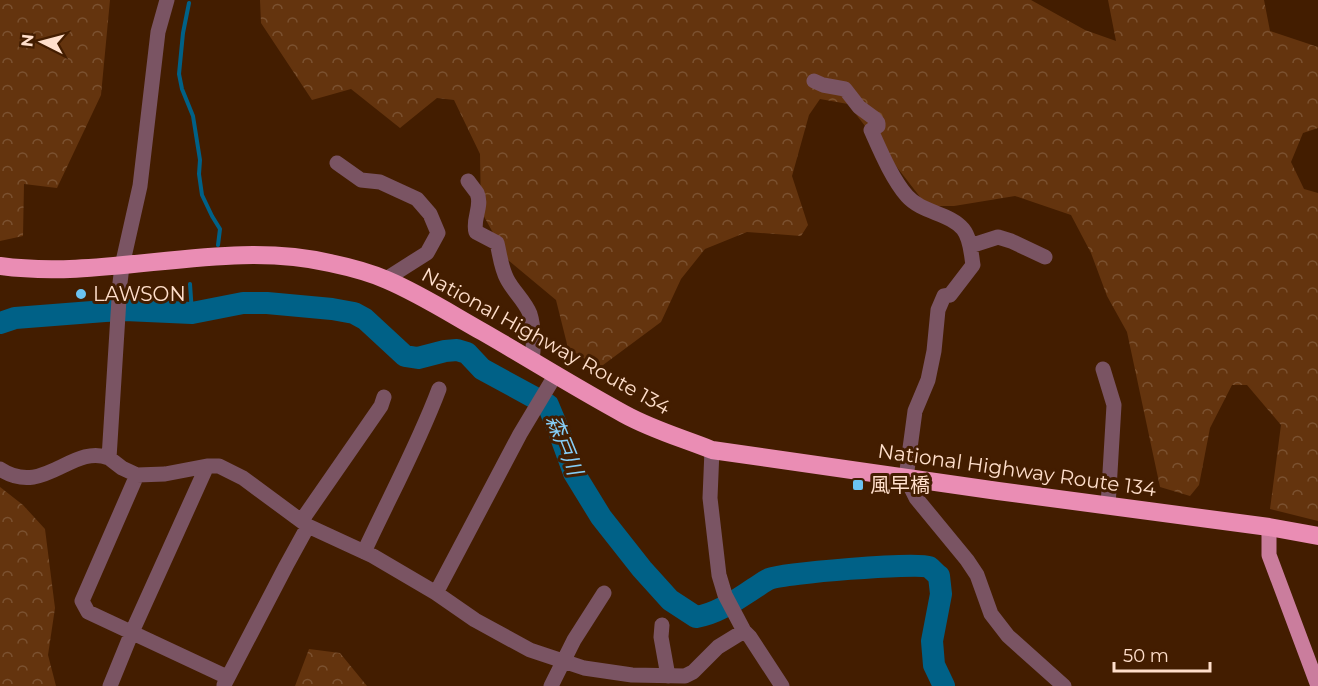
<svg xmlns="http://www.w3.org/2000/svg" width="1318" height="686" font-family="Montserrat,'Noto Sans JP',sans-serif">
  <defs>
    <pattern id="forest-crowns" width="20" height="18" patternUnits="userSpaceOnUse" patternTransform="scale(1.5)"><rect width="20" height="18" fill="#64340e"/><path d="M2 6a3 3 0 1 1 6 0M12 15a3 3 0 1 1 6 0" fill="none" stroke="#7b5130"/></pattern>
  </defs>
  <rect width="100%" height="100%" fill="#431d00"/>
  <path fill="url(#forest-crowns)" d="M 0,0 L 110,0 L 101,95 L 57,188 L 24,184 L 23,236 L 0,241 Z
    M 260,0 L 1031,0 L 1085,30 L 1116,41 L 1108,0 L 1264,0 L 1270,31 L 1318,47 L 1318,128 L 1303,133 L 1291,162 L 1304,189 L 1318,193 L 1318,521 L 1270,509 L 1281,425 L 1247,385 L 1232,385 L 1210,428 L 1199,485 L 1190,496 L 1160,487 L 1127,332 L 1107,296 L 1091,253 L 1071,215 L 1015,196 L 954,206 L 927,206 L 848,104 L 820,99 L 809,115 L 792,176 L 808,225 L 801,236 L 747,232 L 705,249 L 681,279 L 661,322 L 599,368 L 568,348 L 556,300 L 508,260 L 481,211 L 480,154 L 454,100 L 437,98 L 400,128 L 351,89 L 312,100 L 261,23 Z
    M 0,487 L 23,505 L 45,529 L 55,608 L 48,655 L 56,686 L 0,686 Z
    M 309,649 L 340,653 L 367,686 L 295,686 Z"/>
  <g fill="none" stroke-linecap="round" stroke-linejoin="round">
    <path stroke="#006187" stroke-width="4" d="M 189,3 L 183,33 L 179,74 L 182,89 L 193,116 L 200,160 L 199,174 L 202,195 L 212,216 L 220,229 L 218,245
      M 190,284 L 192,313"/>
    <path stroke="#006187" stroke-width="22" d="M 0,323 L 15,318 L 105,311 L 125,310 L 192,313 L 243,303 L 267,303 L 332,309 L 354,313 L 365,319 L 405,356 L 418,358 L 445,351 L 457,350 L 467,353 L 482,369 L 548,405 L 558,429 L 574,473 L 601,517 L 642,569 L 670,600 L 696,617 C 717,614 736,600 753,589 C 758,586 763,582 769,579 C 784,573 916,562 929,567 C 932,569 936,574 939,576 L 941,594 L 932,641 L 934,665 L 944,686"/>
    <path stroke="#7a5463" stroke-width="15" d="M 167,0 L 158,32 L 140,186 L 122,266 L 120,283 L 109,458 L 122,468 L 137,475 L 165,474 L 207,466 L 219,466 L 243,478 L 308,526 L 373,556 L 436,593 L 475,620 L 530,650 L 584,668 L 632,675 L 685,676 L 693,672 L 718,647 L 744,631 L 725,595 L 719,575 L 710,498 L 712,450
      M 814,81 L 823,85 L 845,89 L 859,107 L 874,118 L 878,123 L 878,126 L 871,130 C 880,150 892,179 907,196 C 922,213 950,213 963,229 C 971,239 971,254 973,265 L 950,295 L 944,296 L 938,310 L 934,351 L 928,380 L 915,411 L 906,478 L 916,498 L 967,560 L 977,575 L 991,614 L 1008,636 L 1064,686
      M 337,163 L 361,180 L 380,182 L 417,199 L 430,214 L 438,233 L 427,253 L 386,279
      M 468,181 C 471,185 474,189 477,193 C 483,206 472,219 476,232 L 497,243 C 500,255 501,268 507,279 C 513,291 525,301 530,314 C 534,326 534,348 532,360
      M 970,246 L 998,237 L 1011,241 L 1045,257
      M 1103,369 L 1114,405 L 1108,506
      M 0,469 C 44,498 72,443 109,458
      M 137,475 L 82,601 L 88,612 L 227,677
      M 302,520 L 381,406 L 384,397
      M 364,552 C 389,498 418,445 439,389
      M 436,593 L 520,434 L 556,374
      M 662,625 L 661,637 L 668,676
      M 744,631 L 750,637 L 782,686
      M 224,685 L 286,566 L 308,526
      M 110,686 L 132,632 L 207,466
      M 551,686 L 574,640 L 604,593"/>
    <path stroke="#ca7d9d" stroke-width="15" d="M 1269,527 L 1269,555 L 1318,686"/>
    <path stroke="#ea8db4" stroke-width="18" d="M 0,266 C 109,281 223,238 330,263 C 349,267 369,272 387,280 C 420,294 451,314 483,332 C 530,359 576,388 624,414 C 653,430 682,438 712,450 L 998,491 L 1269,527 L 1318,536"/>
  </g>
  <g fill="#6bc3f2" stroke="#431d00" stroke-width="2">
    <circle cx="81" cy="294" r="6"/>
    <rect x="852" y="479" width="12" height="12" rx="3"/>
  </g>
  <g text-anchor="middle" stroke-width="6" stroke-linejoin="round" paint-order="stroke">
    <g font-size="20" fill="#ffdfcb" stroke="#431d00" text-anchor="start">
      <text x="93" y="301">LAWSON</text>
      <text x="870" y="492">風早橋</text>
    </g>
    <g font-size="20" fill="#ffdfcb" stroke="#431d00">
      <text transform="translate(546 341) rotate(29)" y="7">National Highway Route 134</text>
      <text transform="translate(1017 470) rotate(8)" y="7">National Highway Route 134</text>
    </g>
    <g font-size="21" font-style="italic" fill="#86cdf5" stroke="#431d00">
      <text transform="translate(564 445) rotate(68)" y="7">森戸川</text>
    </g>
  </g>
  <g transform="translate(42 42) rotate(276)" stroke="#431d00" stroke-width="4.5" paint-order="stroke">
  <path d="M0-4.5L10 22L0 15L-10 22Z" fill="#ffdfcb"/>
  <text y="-9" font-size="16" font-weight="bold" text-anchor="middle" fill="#ffdfcb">N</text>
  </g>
  <path d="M1114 662v9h96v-9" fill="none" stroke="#ffdfcb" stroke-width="3"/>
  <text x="1123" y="662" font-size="18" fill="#ffdfcb" stroke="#431d00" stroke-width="4.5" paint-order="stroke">50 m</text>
</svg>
